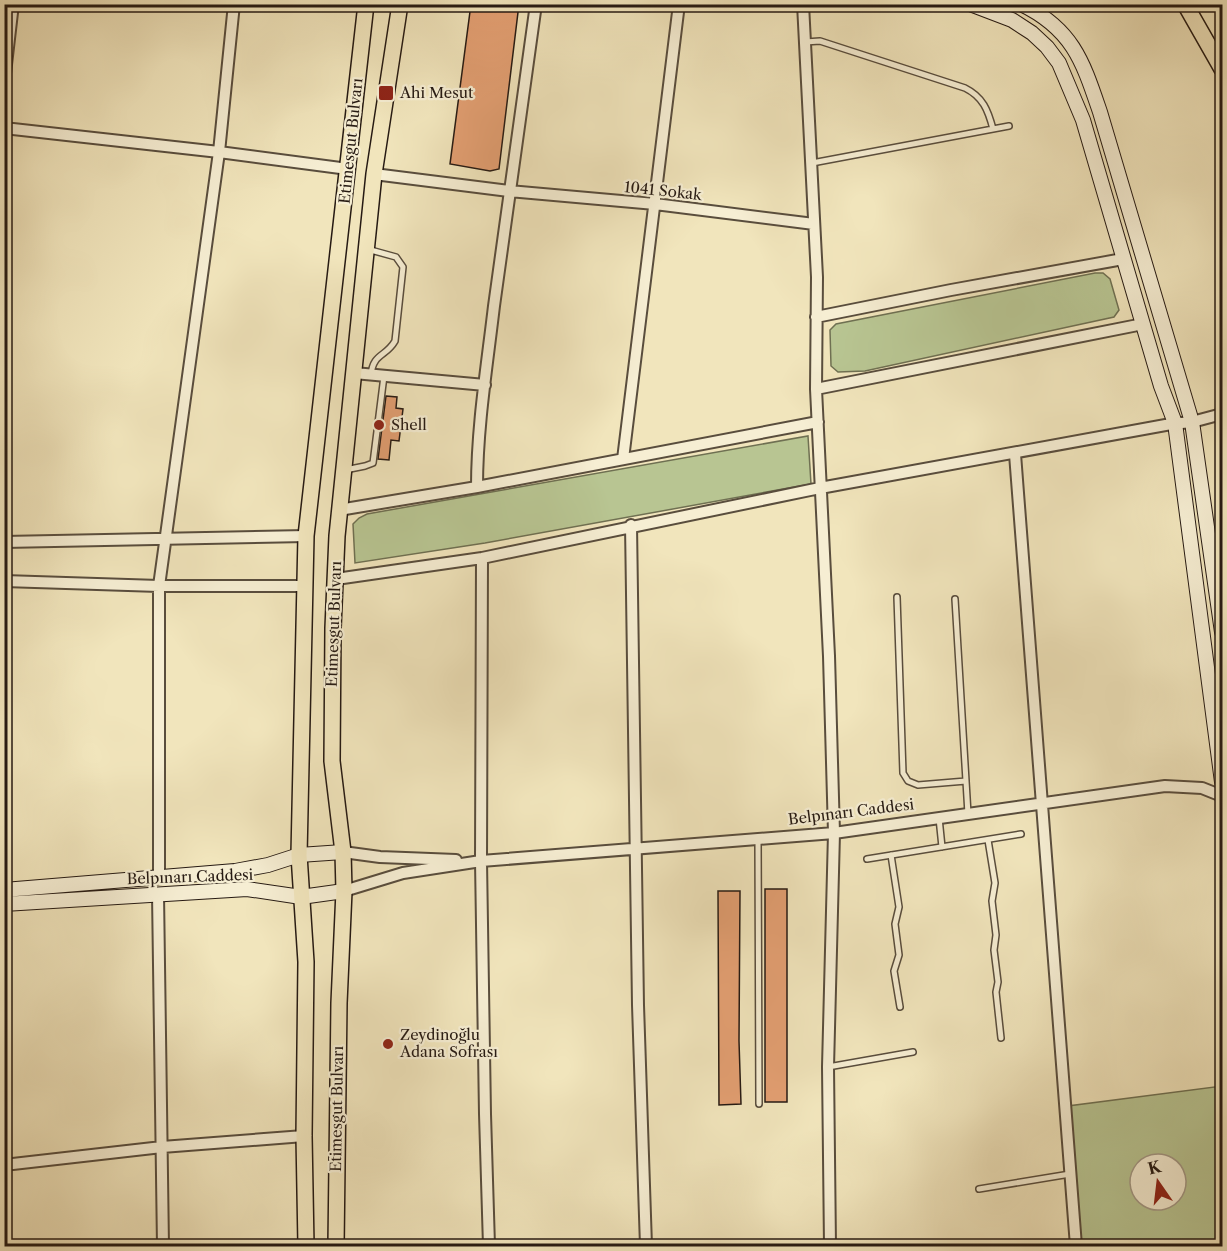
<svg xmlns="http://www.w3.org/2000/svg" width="1227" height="1251" font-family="'Libre Caslon Text',serif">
  <rect width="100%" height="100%" fill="#f1e5bc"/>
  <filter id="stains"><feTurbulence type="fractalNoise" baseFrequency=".00333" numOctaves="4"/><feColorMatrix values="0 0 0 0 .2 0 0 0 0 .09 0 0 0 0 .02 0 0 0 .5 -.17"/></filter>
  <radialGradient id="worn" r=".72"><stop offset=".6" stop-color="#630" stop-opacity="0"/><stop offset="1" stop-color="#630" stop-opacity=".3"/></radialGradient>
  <path fill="#b8c592" stroke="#6f7052" stroke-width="1.5" fill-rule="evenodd" d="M 1095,273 L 1103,273 L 1110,279 L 1119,310 L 1114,317 L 865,371 L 838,372 L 831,366 L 830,330 L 836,324 Z
    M 808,436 L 811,484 L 485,543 L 355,563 L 353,524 L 359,518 L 367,514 Z
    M 1222,1086 L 1222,1246 L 1081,1246 L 1068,1106 ZM 1140,1164 L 1176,1164 L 1176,1200 L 1140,1200 Z"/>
  <path fill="#e39f72" stroke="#261a13" stroke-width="1.5" d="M 471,4 L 519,4 L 499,169 L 490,171 L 450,164 Z
    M 386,396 L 397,397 L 396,408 L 403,409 L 399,441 L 391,440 L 389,460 L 378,459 Z
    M 765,889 L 787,889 L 787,1102 L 765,1102 Z
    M 718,891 L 740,891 L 739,1041 L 741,1104 L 719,1105 Z"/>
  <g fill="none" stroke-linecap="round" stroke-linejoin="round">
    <g stroke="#594d3d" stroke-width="8">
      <path id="lane" d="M 805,42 L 820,41 L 965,88 C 983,97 988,110 993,129
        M 812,163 L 1009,126
        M 367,249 L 396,257 L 403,267 L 395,341 C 386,357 373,353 371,375
        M 345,470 L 365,466 L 373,463 L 384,376
        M 897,597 L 903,773 L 908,781 L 918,785 L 966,781
        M 955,599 L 968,814
        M 939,818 L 942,847
        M 758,839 L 759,1104
        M 988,840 L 995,883 L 992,901 L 996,935 L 994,950 L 998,982 L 996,992 L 1001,1038
        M 891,855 L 899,907 L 895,924 L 899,955 L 894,971 L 900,1007
        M 867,859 L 1021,834
        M 828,1067 L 913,1052
        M 979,1189 L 1070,1174"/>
    </g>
    <g stroke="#594d3d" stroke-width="14">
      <path id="street" d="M 803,4 L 817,277 L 816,389
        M 4,82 L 13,4
        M 4,128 L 219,152 L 348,169
        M 374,174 L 509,191 L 655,204 L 814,224
        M 816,317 L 951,290 L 1123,259
        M 354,373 L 485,385
        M 1015,454 L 1076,1246
        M 623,459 L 679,4
        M 477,487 C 477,427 487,366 494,306 C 507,206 521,105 536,4
        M 339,510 L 477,487 L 818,422
        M 631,525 L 638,1005 L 646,1246
        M 4,542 L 306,536
        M 482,558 L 481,861 L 485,1114 L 489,1246
        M 336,579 L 482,558 L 820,488 L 1171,424 L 1192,422 L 1222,414
        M 4,581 L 159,586 L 305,586
        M 343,852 L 380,857 L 456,860
        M 159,877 L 159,586 L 219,152 L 234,4
        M 344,891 L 403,873 L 481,861 L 834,833 L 1165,786 L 1202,788 L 1222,796
        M 158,894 L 163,1246
        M 4,1165 L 162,1147 L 304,1136
        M 830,1246 L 828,1067 L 834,833 L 829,656 L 816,389 L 1143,324"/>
    </g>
    <g stroke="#261a13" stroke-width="16">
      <path id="secondary" d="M 970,4 L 1012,20 L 1032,33 L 1047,47 L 1059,63 L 1083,120 L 1161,386 L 1175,423 L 1222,782
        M 1021,4 C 1073,29 1083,62 1100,112 L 1192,422 L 1222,632
        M 4,890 L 235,871 L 268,865 L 299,855 L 343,852
        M 4,904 L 247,889 L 301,897 L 344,891"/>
    </g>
    <g stroke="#261a13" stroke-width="18">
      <path id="primary" d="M 1185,4 L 1222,69
        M 306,1246 L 304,1136 L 306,962 L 299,855 L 306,536 L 366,4
        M 336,1246 L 339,1003 L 344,891 L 343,852 L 332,761 L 333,628 L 337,536 L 374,174 L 400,4"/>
    </g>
    <use href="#lane" stroke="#f6eed3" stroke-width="5"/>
    <use href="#street" stroke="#f6eed3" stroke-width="10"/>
    <use href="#secondary" stroke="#f6eed3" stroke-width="14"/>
    <use href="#primary" stroke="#f1e5bc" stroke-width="15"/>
  </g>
  <g fill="#8f2418" stroke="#f6eed3" stroke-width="2">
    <rect x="378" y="85" width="16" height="16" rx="3"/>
    <circle cx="379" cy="425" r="6"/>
    <circle cx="388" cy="1044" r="6"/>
  </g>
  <g text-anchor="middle" stroke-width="4.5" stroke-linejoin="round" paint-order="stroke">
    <g font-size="15" fill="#261a13" stroke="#f6eed3" text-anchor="start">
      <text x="400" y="98">Ahi Mesut</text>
      <text x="391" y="430">Shell</text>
      <text x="400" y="1040">Zeydinoğlu<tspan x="400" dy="17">Adana Sofrası</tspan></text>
    </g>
    <g font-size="15" fill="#261a13" stroke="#f6eed3">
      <text transform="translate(351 141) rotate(-84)" y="5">Etimesgut Bulvarı</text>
      <text transform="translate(663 191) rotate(6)" y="5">1041 Sokak</text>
      <text transform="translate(334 624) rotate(-88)" y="5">Etimesgut Bulvarı</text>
      <text transform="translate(851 812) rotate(-7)" y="5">Belpınarı Caddesi</text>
      <text transform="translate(190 877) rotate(-2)" y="5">Belpınarı Caddesi</text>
      <text transform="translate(337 1109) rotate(-89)" y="5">Etimesgut Bulvarı</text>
    </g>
  </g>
  <rect width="1227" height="1251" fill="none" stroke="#f1e5bc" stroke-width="24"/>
  <rect x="6" y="6" width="1215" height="1239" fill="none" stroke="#261a13" stroke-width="3"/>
  <rect x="12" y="12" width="1203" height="1227" fill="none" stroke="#261a13" stroke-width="1.5"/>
  <g transform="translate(1158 1182) rotate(346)"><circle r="28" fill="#f6eed3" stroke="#a39986" stroke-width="1.5"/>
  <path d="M0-4.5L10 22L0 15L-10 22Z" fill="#8f2418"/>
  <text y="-9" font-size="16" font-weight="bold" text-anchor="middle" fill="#261a13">K</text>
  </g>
  <rect width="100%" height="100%" filter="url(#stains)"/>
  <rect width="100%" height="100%" fill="url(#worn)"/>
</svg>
